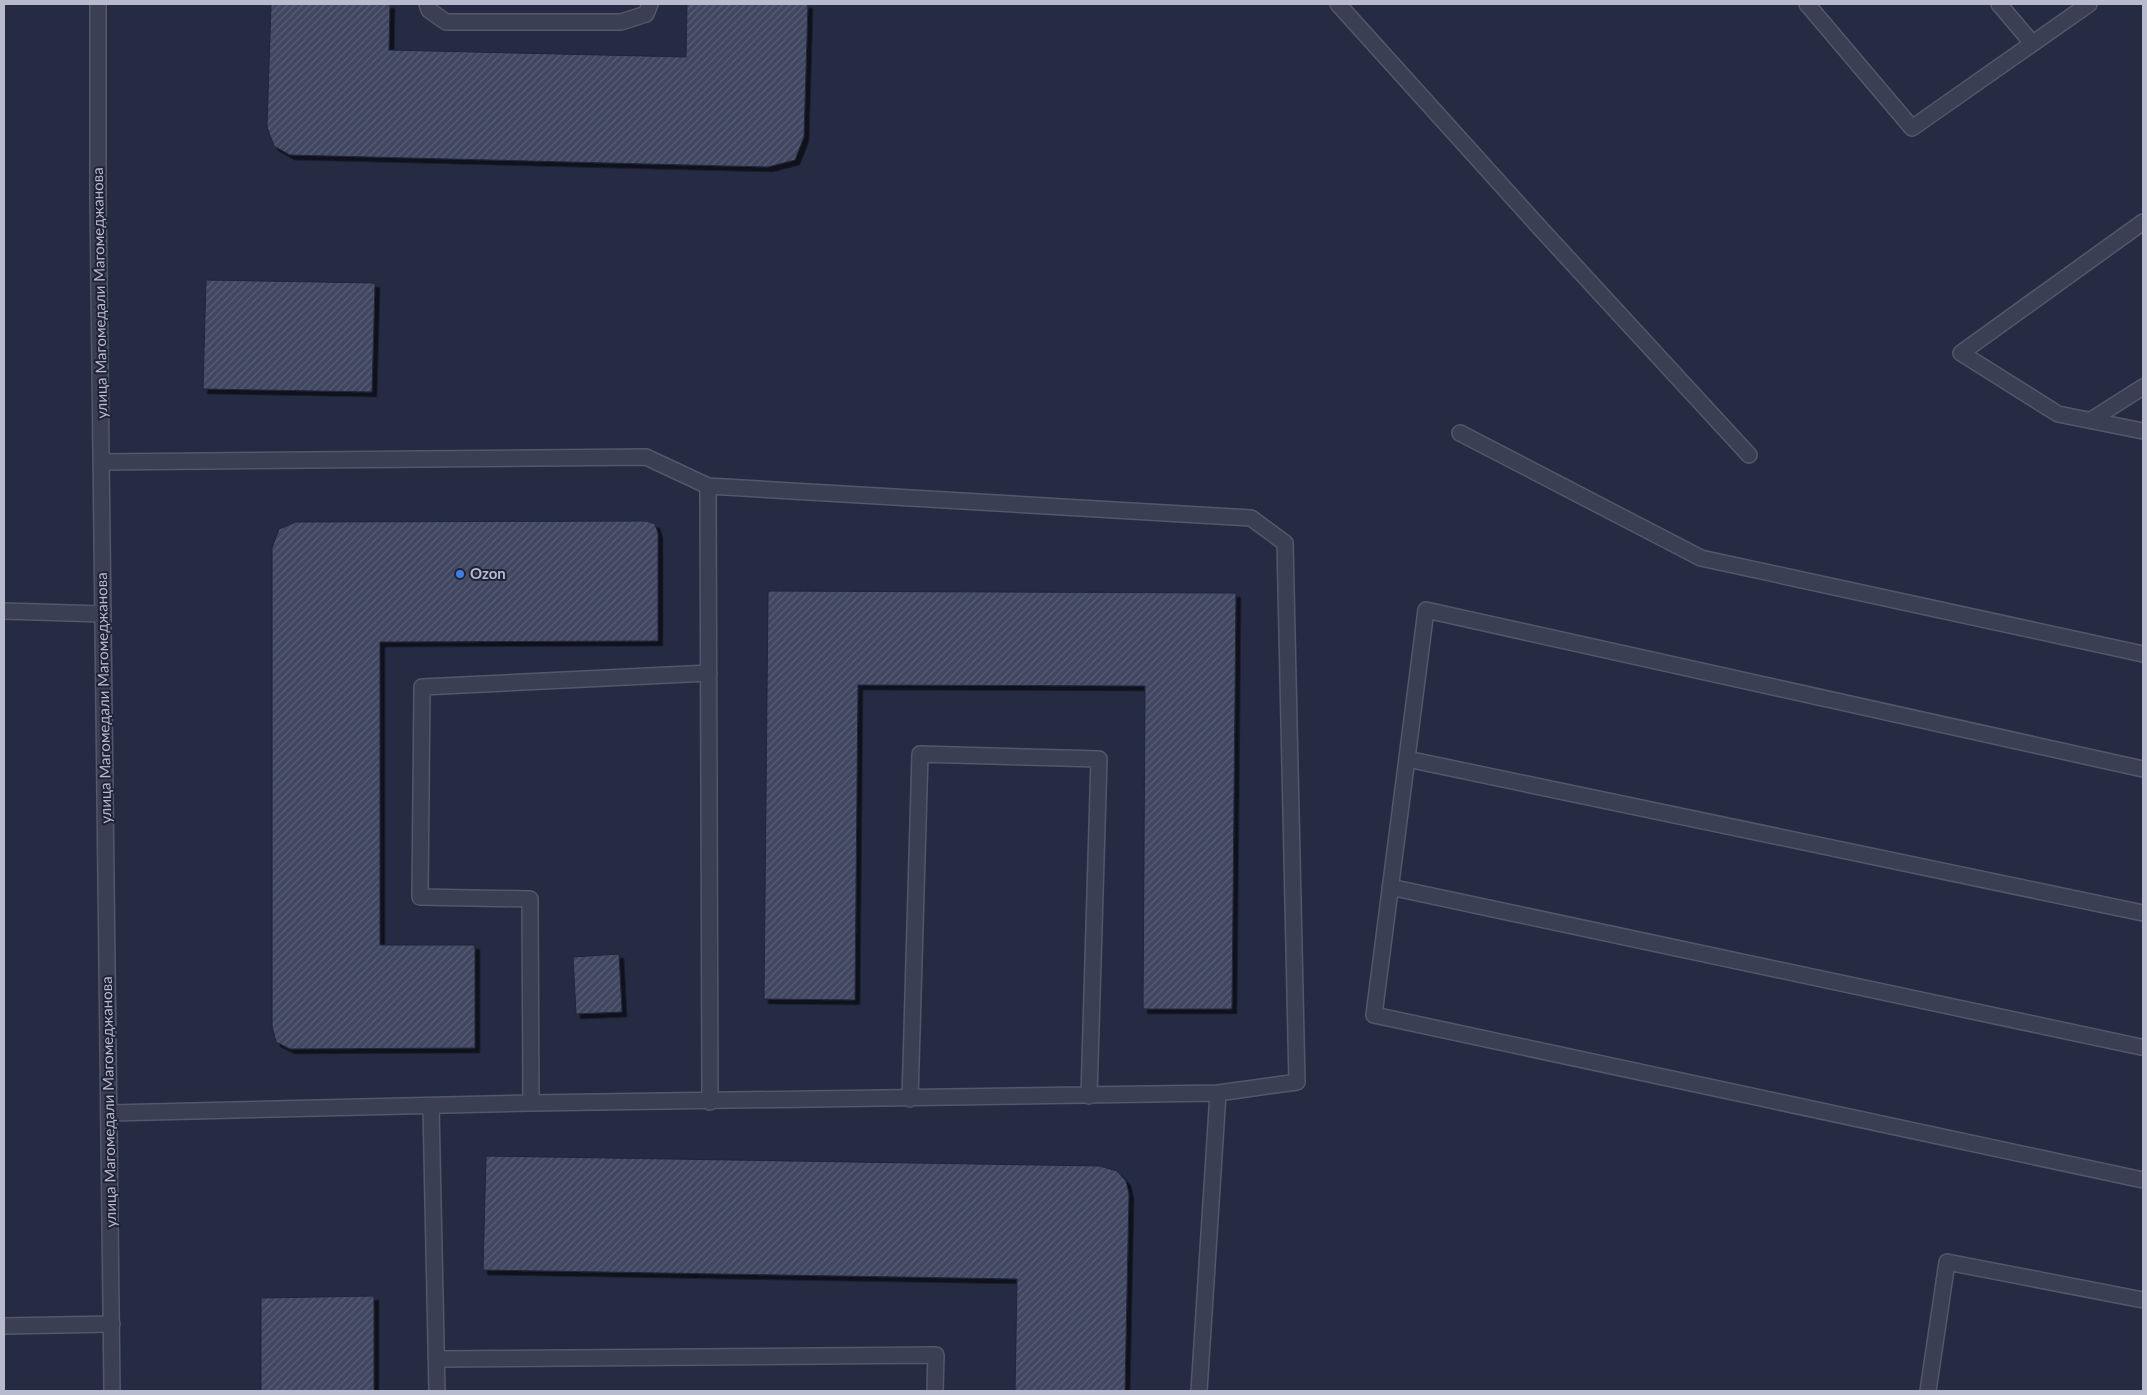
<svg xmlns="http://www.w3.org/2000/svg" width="2147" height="1395" font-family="Lato,sans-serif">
  <defs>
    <pattern id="building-hatch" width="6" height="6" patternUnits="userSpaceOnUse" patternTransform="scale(1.25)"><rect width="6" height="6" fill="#404661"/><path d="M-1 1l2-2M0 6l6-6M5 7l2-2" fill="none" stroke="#5a5f76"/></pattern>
    <filter id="shadow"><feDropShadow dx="4.5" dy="4.5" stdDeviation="0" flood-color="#0009"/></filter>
  </defs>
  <rect width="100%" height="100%" fill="#262b44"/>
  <path fill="url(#building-hatch)" stroke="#21253b" filter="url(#shadow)" d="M 271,4 L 390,4 L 389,50 L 686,57 L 687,4 L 808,4 L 804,137 L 795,160 L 768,167 L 290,155 L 274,146 L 267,127 Z
    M 206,280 L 375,283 L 372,392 L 203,389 Z
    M 646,521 L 655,524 L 658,533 L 658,641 L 380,642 L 380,945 L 475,945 L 475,1048 L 290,1049 L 276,1042 L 272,1026 L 272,548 L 279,529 L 296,522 Z
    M 768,591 L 1236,593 L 1232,1009 L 1143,1009 L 1145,686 L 858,685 L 855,1000 L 764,999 Z
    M 619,954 L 622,1012 L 576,1014 L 573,957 Z
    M 486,1156 L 1100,1166 L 1117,1171 L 1126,1181 L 1129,1194 L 1125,1391 L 1015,1391 L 1017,1279 L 483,1270 Z
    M 374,1296 L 374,1391 L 261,1391 L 261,1298 Z"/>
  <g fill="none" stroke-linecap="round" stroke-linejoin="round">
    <g stroke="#53576b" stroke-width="18">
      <path id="lane" d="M 427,4 L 429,10 L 446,22 L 621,22 L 646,14 L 650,4
        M 1338,4 L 1541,229 L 1749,455
        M 1807,4 L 1912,128 L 2089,4
        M 1999,4 L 2032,43
        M 2143,222 L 1961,353 L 2058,414 L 2143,431
        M 2091,420 L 2143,387
        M 1460,433 L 1701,558 L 2143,654
        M 102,462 L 646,457 L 708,486 L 1251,518 L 1285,543 L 1297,1082 L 1218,1093 L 531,1103 L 110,1113
        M 708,486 L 710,1102
        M 4,611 L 103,614
        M 1407,759 L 2143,913
        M 2143,769 L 1426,610 L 1374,1015 L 2143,1180
        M 1390,887 L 2141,1047
        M 910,1099 L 920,754 L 1099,759 L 1089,1096
        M 531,1103 L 530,899 L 420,897 L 422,687 L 709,673
        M 431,1107 L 437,1391
        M 4,1326 L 112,1324
        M 436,1359 L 936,1355 L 935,1391
        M 1199,1391 L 1218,1093
        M 1928,1391 L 1947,1262 L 2143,1300"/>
    </g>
    <g stroke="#53576b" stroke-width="18">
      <path id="street" d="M 98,4 L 98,198 L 112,1391"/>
    </g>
    <use href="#lane" stroke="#3a3f53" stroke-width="15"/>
    <use href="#street" stroke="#3a3f53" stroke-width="15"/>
  </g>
  <circle fill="#3f7fe0" stroke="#1f2339" stroke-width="2" cx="460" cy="574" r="5"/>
  <g text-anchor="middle" stroke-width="4" stroke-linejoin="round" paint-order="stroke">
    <g font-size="15" fill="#b8bbcd" stroke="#1f2339">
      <text transform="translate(100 293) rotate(-91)" y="5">улица Магомедали Магомеджановa</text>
      <text transform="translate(104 698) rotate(-91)" y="5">улица Магомедали Магомеджановa</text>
      <text transform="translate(109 1102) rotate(-91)" y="5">улица Магомедали Магомеджановa</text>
    </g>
    <g font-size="15" font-weight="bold" fill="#b8bbcd" stroke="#1f2339" text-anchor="start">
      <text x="470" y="579">Ozon</text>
    </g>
  </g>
  <rect width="2147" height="1395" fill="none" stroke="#b8bbcd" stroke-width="10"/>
</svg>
